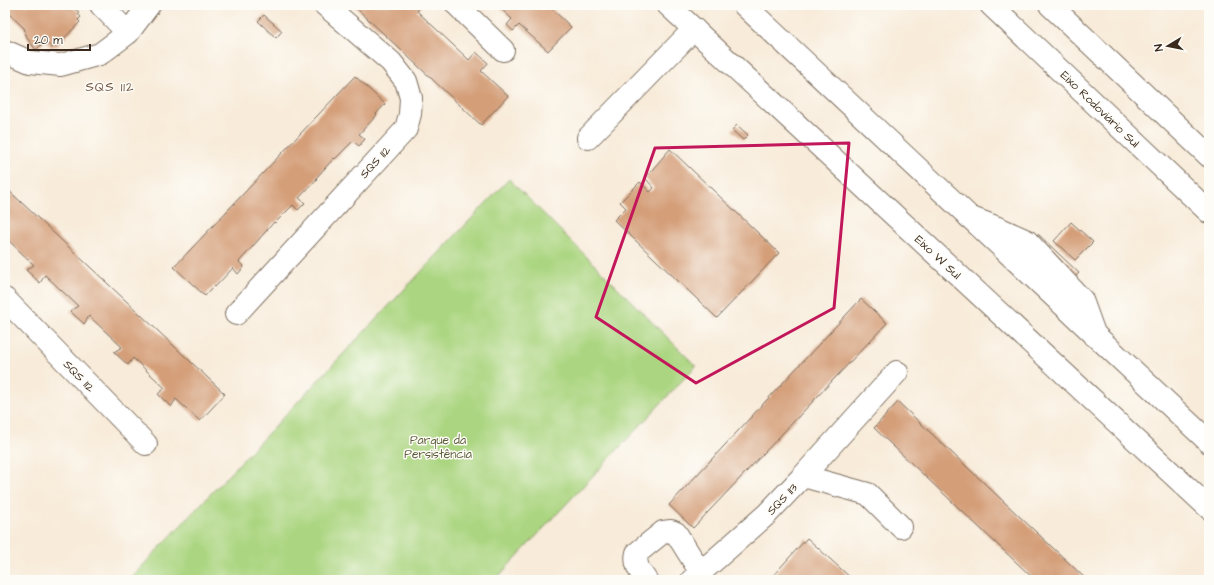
<svg xmlns="http://www.w3.org/2000/svg" width="1214" height="585" font-family="'Architects Daughter',sans-serif">
  <rect width="100%" height="100%" fill="#fdfcf7"/>
  <filter id="ink" filterUnits="userSpaceOnUse"><feTurbulence type="fractalNoise" baseFrequency=".025" numOctaves="2"/><feDisplacementMap in="SourceGraphic" scale="8" xChannelSelector="R" yChannelSelector="G"/><feConvolveMatrix kernelMatrix="1 2 1 2 8 2 1 2 1" color-interpolation-filters="sRGB"/></filter>
  <filter id="wash" filterUnits="userSpaceOnUse"><feTurbulence type="fractalNoise" baseFrequency=".012" numOctaves="4" result="noise"/><feDisplacementMap in="SourceGraphic" scale="16" xChannelSelector="R" yChannelSelector="G"/><feGaussianBlur stdDeviation="0.9" result="paint"/><feColorMatrix in="noise" values="0 0 0 0 0 0 0 0 0 0 0 0 0 0 0 0 0 1.4 0 .05"/><feComposite in="paint" operator="in"/></filter>
  <g filter="url(#wash)">
    <rect width="100%" height="100%" fill="#f8ebd9"/>
    <path fill="#abd580" stroke="#73804f" d="M 509,179 L 696,366 L 495,580 L 129,580 Z"/>
    <g id="blocks">
      <path fill="#d49e78" d="M 5,5 L 69,5 L 79,12 L 78,14 L 81,17 L 78,20 L 80,22 L 56,47 L 55,45 L 52,48 L 45,41 L 36,50 L 27,38 L 24,28 L 5,10 Z
        M 353,5 L 423,5 L 417,11 L 469,60 L 476,52 L 488,63 L 481,71 L 508,96 L 481,125 Z
        M 497,5 L 548,5 L 571,27 L 548,51 L 519,25 L 513,31 L 507,25 L 512,19 Z
        M 264,15 L 282,31 L 276,38 L 258,21 Z
        M 355,76 L 385,104 L 376,114 L 377,115 L 359,134 L 365,139 L 359,146 L 353,141 L 335,159 L 334,158 L 316,178 L 317,179 L 299,198 L 305,203 L 298,210 L 293,205 L 275,223 L 274,222 L 239,262 L 244,267 L 238,274 L 233,268 L 215,287 L 214,286 L 205,296 L 174,267 Z
        M 737,125 L 748,135 L 743,140 L 732,130 Z
        M 670,149 L 779,253 L 717,318 L 614,220 L 626,208 L 620,202 L 640,182 L 650,192 L 654,188 L 645,178 Z
        M 5,187 L 225,394 L 200,421 L 176,399 L 171,407 L 158,394 L 165,388 L 133,358 L 128,365 L 114,352 L 122,347 L 89,316 L 84,324 L 70,311 L 78,306 L 45,275 L 40,283 L 26,270 L 34,265 L 5,237 Z
        M 1071,222 L 1093,242 L 1075,260 L 1054,241 Z
        M 1038,234 L 1079,273 L 1064,288 L 1024,250 Z
        M 861,299 L 887,323 L 693,528 L 669,505 Z
        M 898,402 L 1087,580 L 1035,580 L 874,428 Z
        M 807,538 L 853,580 L 769,580 Z"/>
    </g>
  </g>
  <g filter="url(#ink)">
    <use href="#blocks" fill-opacity="0" stroke="#7d6e5f" stroke-width="1"/>
    <g fill="none" stroke-linecap="round" stroke-linejoin="round">
      <g stroke="#7d6e5f" stroke-width="24">
        <path id="minor" d="M 101,5 L 128,33
          M 457,5 L 503,50
          M 5,51 L 30,62 L 61,65 L 100,54 L 128,33 L 149,5
          M 588,138 L 694,29
          M 969,217 L 998,228 L 1027,241 L 1082,300 L 1095,336
          M 5,299 L 146,444
          M 236,314 L 406,129 L 410,114 L 411,98 L 406,81 L 391,62 L 325,5
          M 803,476 L 897,372
          M 646,580 C 640,572 634,564 637,553 L 663,532 L 671,531 L 676,533 L 701,573
          M 692,580 L 767,514 L 803,476 L 868,494 L 901,527"/>
      </g>
      <g stroke="#7d6e5f" stroke-width="24">
        <path id="major" d="M 668,5 L 1209,508
          M 744,5 L 1209,442"/>
      </g>
      <g stroke="#7d6e5f" stroke-width="24">
        <path id="highway" d="M 991,5 L 1209,212
          M 1050,5 L 1209,156"/>
      </g>
      <use href="#minor" stroke="#fff" stroke-width="22"/>
      <use href="#major" stroke="#fff" stroke-width="22"/>
      <use href="#highway" stroke="#fff" stroke-width="22"/>
    </g>
  </g>
  <path fill="none" stroke="#c2185b" stroke-width="3" stroke-linejoin="round" d="M 849,143 L 834,308 L 696,383 L 596,317 L 655,148 Z"/>
  <g text-anchor="middle" stroke-width="3" stroke-linejoin="round" paint-order="stroke">
    <g font-size="12" fill="#3b2a1e" stroke="#fdfcf7">
      <text transform="translate(1100 109) rotate(44)" y="4">Eixo Rodoviário Sul</text>
      <text transform="translate(375 162) rotate(-47)" y="4">SQS 112</text>
      <text transform="translate(938 257) rotate(43)" y="4">Eixo W Sul</text>
      <text transform="translate(79 376) rotate(46)" y="4">SQS 112</text>
      <text transform="translate(782 499) rotate(-46)" y="4">SQS 113</text>
    </g>
    <g font-size="12" fill="#5d5d3b" stroke="#fdfcf7">
      <text x="438" y="444">Parque da<tspan x="438" dy="14">Persistência</tspan></text>
    </g>
    <g font-size="13" letter-spacing="1" fill="#71533e" stroke="#fdfcf7">
      <text x="110" y="91">SQS 112</text>
    </g>
  </g>
  <rect width="1214" height="585" fill="none" stroke="#fdfcf7" stroke-width="20"/>
  <g transform="translate(1168 46) rotate(260)" stroke="#fdfcf7" stroke-width="3" paint-order="stroke">
  <path d="M0-3L7 15L0 10L-7 15Z" fill="#3b2a1e"/>
  <text y="-6" font-size="11" font-weight="bold" text-anchor="middle" fill="#3b2a1e">N</text>
  </g>
  <path d="M28 44v6h62v-6" fill="none" stroke="#3b2a1e" stroke-width="2"/>
  <text x="34" y="44" font-size="12" fill="#3b2a1e" stroke="#fdfcf7" stroke-width="3" paint-order="stroke">20 m</text>
</svg>
